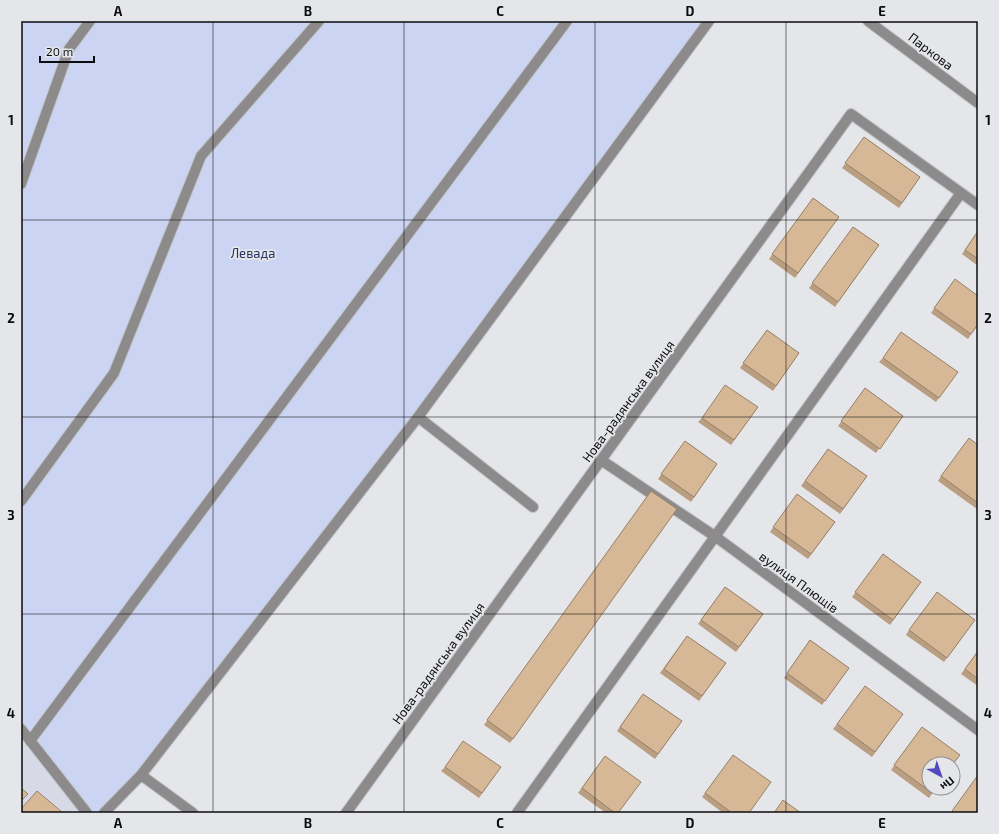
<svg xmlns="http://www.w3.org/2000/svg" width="999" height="834" font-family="'Exo 2',sans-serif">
  <rect width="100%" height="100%" fill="#e4e6ea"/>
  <path fill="#d7dae6" d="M 21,729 L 87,813 L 21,813 Z"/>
  <path fill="#cbd4f2" d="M 21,21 L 709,21 L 418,417 L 141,775 L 104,813 L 87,813 L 21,729 Z"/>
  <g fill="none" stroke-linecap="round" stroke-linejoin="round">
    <g stroke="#c1c3c7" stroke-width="12">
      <path id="minor" d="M 868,21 L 978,103
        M 21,184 L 69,49 L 90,21
        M 418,417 L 533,507
        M 601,460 L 716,537 L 978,730
        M 21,501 L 114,373 L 201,156 L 319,21
        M 21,729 L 87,813
        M 30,741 L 567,21
        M 141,775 L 193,813
        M 104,813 L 141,775 L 418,417 L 709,21
        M 346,813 L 851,114 L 978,205
        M 517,813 L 961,193"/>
    </g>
    <use href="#minor" stroke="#8c8a8a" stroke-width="10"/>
  </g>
  <path fill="#b99e81" d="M 864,137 L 920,177 L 899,208 L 842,168 Z
    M 813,198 L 839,217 L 795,278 L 769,259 Z
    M 853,227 L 879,245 L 835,307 L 809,288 Z
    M 978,231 L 978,266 L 962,254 Z
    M 955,279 L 978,325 L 968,339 L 931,313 Z
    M 767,330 L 799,353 L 773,391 L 740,368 Z
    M 883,358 L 958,372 L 936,402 L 879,362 Z
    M 865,388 L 903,416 L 876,453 L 838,426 Z
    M 758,407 L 731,445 L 698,422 L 702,418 Z
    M 685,441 L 717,464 L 691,502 L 658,479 Z
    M 978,445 L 978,507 L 977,509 L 938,481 L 941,476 Z
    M 828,449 L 867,476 L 840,514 L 801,486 Z
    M 651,491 L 677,509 L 510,743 L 484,725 Z
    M 797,494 L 835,522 L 808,559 L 770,532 Z
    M 883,554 L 921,582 L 890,625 L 852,597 Z
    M 725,587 L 763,614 L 736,652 L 698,624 Z
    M 975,620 L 944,662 L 906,635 L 909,630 Z
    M 687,636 L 726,663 L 699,701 L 660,673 Z
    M 810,640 L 849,668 L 822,705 L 784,678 Z
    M 978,651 L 978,686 L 961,674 Z
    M 643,694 L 682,721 L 655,759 L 617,731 Z
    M 903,714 L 872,757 L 833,729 L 837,724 Z
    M 922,727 L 936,788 L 929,798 L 891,770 Z
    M 605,756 L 618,813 L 606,813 L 578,793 Z
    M 445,767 L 501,767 L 479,798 L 441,771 Z
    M 705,793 L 749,813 L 723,813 L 702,797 Z"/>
  <path fill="#d7b896" stroke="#968169" d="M 864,137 L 920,177 L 902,203 L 845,163 Z
    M 813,198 L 839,217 L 798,273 L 772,254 Z
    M 853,227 L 879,245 L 838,302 L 812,283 Z
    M 978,231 L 978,259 L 965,250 Z
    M 955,279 L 978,296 L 978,324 L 971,334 L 934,308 Z
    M 767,330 L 799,353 L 776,386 L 743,363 Z
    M 901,332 L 958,372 L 939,398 L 883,358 Z
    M 725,385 L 758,407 L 734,440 L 702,418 Z
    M 865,388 L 903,416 L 880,449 L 841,421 Z
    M 969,438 L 978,445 L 978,503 L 941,476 Z
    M 685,441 L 717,464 L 694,497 L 661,474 Z
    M 828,449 L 867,476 L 843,509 L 805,481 Z
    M 651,491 L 677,509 L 513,739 L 487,720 Z
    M 797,494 L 835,522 L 811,554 L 773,527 Z
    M 883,554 L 921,582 L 893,620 L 855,592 Z
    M 725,587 L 763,614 L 739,647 L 701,620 Z
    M 937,592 L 975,620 L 947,658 L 909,630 Z
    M 687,636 L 726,663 L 702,696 L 664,669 Z
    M 810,640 L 849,668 L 825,701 L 787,673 Z
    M 978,651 L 978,679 L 965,669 Z
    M 865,686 L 903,714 L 875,752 L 837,724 Z
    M 643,694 L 682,721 L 658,754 L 620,727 Z
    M 922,727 L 960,755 L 953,764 L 929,764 L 929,788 L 936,788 L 932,793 L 894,765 Z
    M 463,741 L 501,767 L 482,793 L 445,767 Z
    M 733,755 L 771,782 L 749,813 L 732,813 L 705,793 Z
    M 605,756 L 641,782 L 618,813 L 615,813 L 582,788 Z
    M 978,775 L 978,813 L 954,813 L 952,811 Z
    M 21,788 L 28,794 L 21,801 Z
    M 37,791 L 62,812 L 61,813 L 21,813 L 21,809 Z
    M 783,800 L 801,813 L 774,813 Z"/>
  <path fill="none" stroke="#0c0c0e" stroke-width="1" stroke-opacity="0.55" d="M 213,21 L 213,813M 404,21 L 404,813M 595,21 L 595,813M 786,21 L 786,813M 21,220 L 978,220M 21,417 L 978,417M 21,614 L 978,614"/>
  <g text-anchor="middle" stroke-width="3.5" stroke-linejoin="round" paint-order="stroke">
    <g font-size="13" fill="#0c0c0e" stroke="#e4e6ea">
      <text transform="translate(931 51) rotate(37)" y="5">Паркова</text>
      <text transform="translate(628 401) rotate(-54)" y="5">Нова-радянська вулиця</text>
      <text transform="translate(799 582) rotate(36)" y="5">вулиця Плющів</text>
      <text transform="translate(438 663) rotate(-54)" y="5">Нова-радянська вулиця</text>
    </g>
    <g font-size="13" fill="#283264" stroke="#e4e6ea">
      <text x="253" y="258">Левада</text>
    </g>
  </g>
  <rect width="999" height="834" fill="none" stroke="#e4e6ea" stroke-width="44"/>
  <g transform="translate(941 776) rotate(140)"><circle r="19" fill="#e4e6ea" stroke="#8e8f92"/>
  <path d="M0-3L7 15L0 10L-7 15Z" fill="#524ac1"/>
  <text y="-6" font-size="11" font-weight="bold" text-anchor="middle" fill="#0c0c0e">Пн</text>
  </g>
  <path d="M40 56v6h54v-6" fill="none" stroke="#0c0c0e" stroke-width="2"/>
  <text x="46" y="56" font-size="12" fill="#0c0c0e" stroke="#e4e6ea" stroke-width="3" paint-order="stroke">20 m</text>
  <rect x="22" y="22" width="955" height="790" fill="none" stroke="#0c0c0e" stroke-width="1.5"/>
  <g font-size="13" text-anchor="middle" font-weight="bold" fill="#0c0c0e">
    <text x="118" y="16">A</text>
    <text x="308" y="16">B</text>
    <text x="500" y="16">C</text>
    <text x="690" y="16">D</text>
    <text x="882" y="16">E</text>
    <text x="11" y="125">1</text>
    <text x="988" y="125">1</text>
    <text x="11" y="323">2</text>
    <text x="988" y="323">2</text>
    <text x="11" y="520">3</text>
    <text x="988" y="520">3</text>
    <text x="11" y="718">4</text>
    <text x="988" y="718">4</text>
    <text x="118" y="828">A</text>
    <text x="308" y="828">B</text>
    <text x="500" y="828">C</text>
    <text x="690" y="828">D</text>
    <text x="882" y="828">E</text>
  </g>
</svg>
